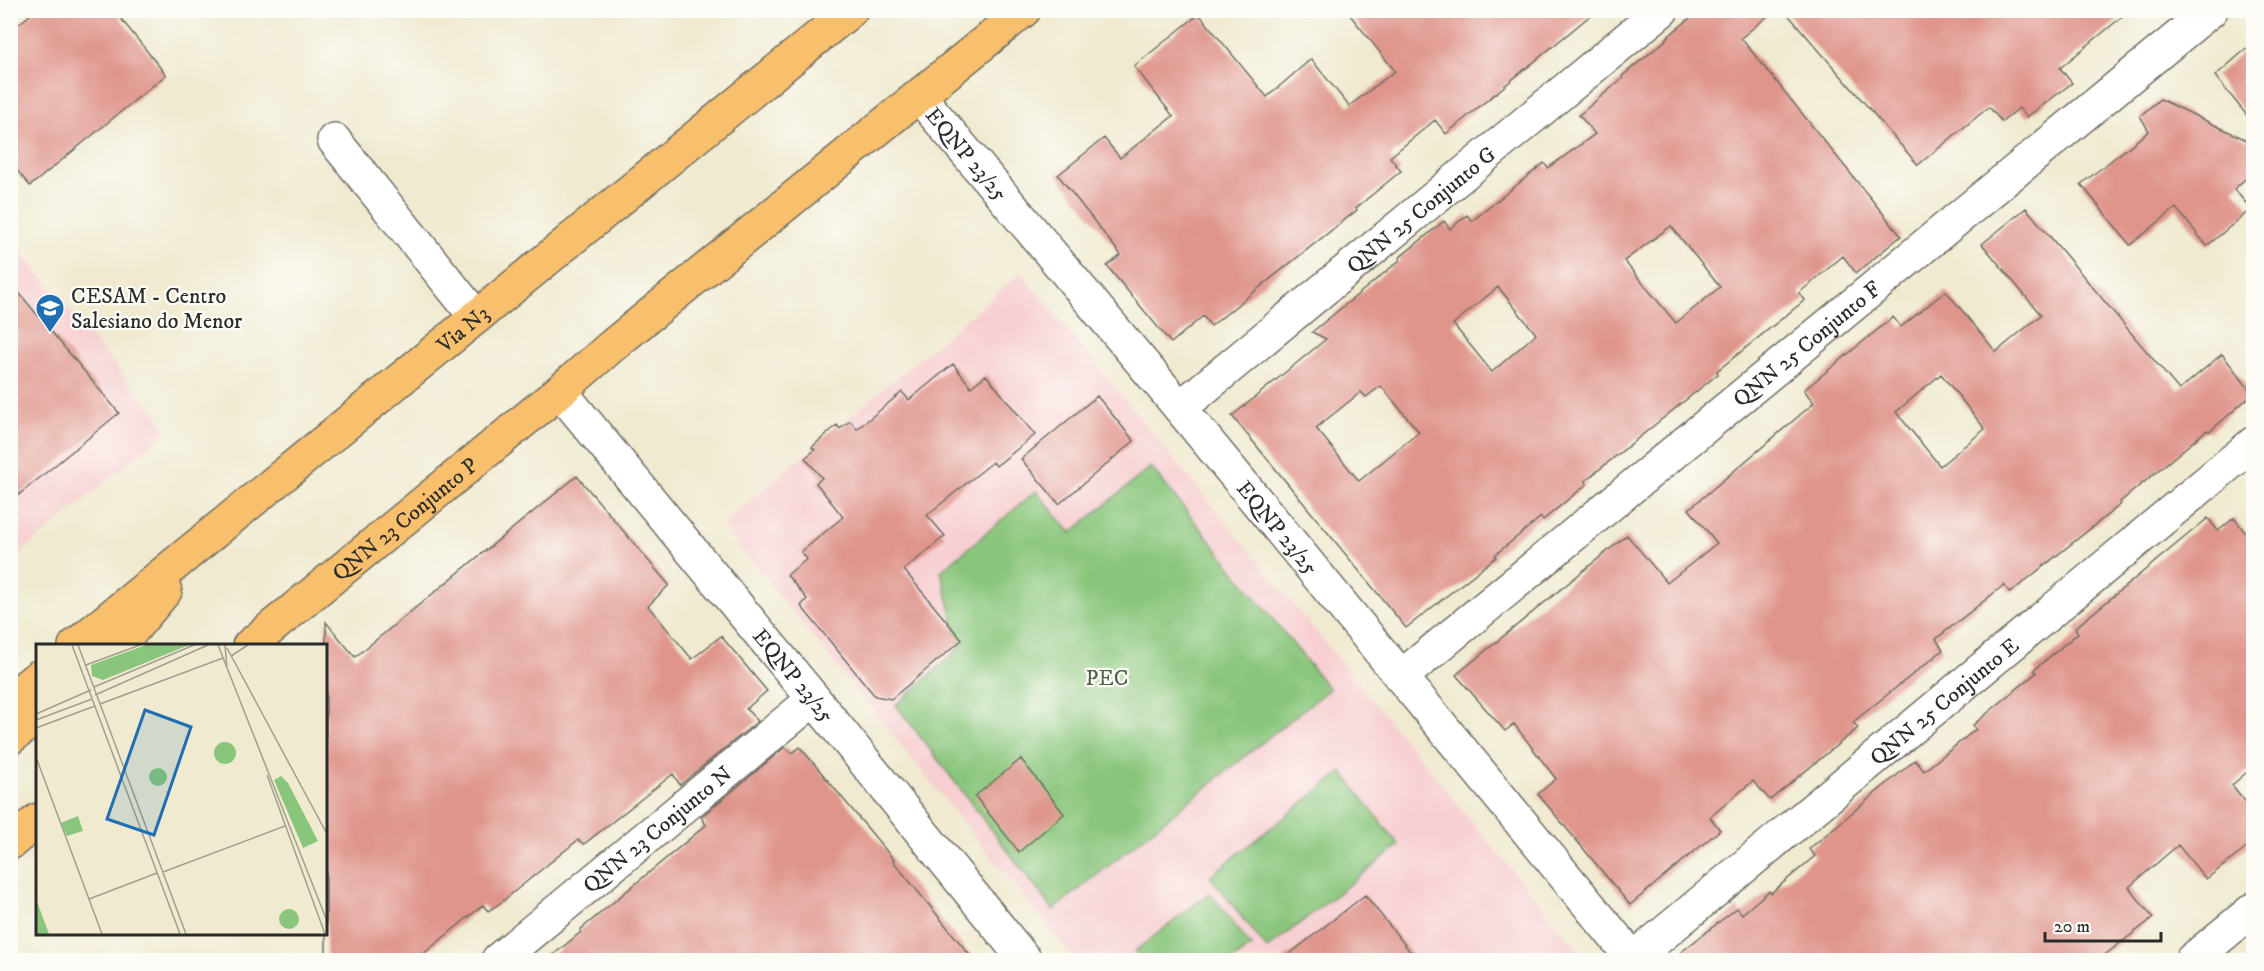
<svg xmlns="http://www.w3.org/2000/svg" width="2264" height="971" font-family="'IM FELL DW Pica',serif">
  <rect width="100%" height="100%" fill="#fdfcf7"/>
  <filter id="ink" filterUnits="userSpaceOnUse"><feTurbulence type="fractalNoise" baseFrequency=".0167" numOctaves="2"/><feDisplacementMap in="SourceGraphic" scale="12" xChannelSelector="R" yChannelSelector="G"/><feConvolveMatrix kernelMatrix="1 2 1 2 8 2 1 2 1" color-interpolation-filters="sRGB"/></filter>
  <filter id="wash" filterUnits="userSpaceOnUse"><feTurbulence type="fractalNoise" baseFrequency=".008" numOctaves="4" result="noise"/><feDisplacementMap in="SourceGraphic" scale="24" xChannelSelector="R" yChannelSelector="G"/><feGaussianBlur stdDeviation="1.35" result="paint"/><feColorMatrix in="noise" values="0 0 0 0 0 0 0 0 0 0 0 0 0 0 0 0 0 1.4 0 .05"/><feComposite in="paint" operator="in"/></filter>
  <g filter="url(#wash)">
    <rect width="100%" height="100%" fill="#f0ead0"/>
    <path fill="#f7cfd2" d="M 10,238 L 168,430 L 11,561 L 10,561 Z
      M 1021,273 L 1586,960 L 1075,960 L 722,525 Z"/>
    <path fill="#89c67c" stroke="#5a7854" stroke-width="1.5" d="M 1151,467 L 1329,689 L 1053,910 L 896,705 L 960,648 L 941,571 L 1036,491 L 1071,533 Z
      M 1342,772 L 1399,845 L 1267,949 L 1210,876 Z
      M 1210,893 L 1251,946 L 1233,960 L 1143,960 L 1135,951 Z"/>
    <g id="blocks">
      <path fill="#df958c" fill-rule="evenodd" d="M 36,10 L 114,10 L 166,75 L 30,186 L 10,162 L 10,31 Z
        M 1346,10 L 1597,10 L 1446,134 L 1435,120 L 1390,157 L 1401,171 L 1356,208 L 1357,210 L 1211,326 L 1203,316 L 1171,343 L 1107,266 L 1121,255 L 1058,175 L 1104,138 L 1120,158 L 1173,116 L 1134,66 L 1199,14 L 1267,97 L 1311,59 L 1349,106 L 1395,71 Z
        M 1700,10 L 1775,10 L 1741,38 L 1901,236 L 1856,273 L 1843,256 L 1799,293 L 1805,300 L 1717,371 L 1718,374 L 1585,481 L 1587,484 L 1543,520 L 1541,517 L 1495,555 L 1496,557 L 1406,628 L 1232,416 L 1326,339 L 1312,332 L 1400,260 L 1399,258 L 1444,221 L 1450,229 L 1467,215 L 1472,221 L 1544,163 L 1548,168 L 1595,134 L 1579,115 L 1623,78 L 1622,76 L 1666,40 L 1665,39 ZM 1671,226 L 1720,287 L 1676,323 L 1624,261 ZM 1498,287 L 1536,334 L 1492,372 L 1453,324 ZM 1381,386 L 1419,432 L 1359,481 L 1316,428 L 1361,392 L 1366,397 Z
        M 1784,10 L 2130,10 L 2060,68 L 2072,83 L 2027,117 L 2019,108 L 2002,122 L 1989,107 L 1918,165 Z
        M 2253,43 L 2253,123 L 2215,76 Z
        M 2160,99 L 2253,143 L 2253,172 L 2234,189 L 2251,209 L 2207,246 L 2176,208 L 2130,245 L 2081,184 L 2149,131 L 2140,116 Z
        M 2026,208 L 2179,390 L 2222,354 L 2253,394 L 2209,432 L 2207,430 L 2120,502 L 2121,504 L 2010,593 L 2004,585 L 1936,639 L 1943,650 L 1853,722 L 1858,728 L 1770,800 L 1753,781 L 1710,817 L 1720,830 L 1630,905 L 1538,794 L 1556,779 L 1514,724 L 1505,731 L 1456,675 L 1627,535 L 1667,583 L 1717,543 L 1689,509 L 1814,403 L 1804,390 L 1893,317 L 1901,327 L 1946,291 L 1996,352 L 2041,315 L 1982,244 ZM 1941,374 L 1985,429 L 1940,466 L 1896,412 Z
        M 10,282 L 119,413 L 10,502 Z
        M 953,364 L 971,387 L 986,375 L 1035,435 L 996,466 L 993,462 L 927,515 L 945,536 L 904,570 L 962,640 L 891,699 L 875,696 L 801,606 L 807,599 L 787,575 L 807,559 L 801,552 L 843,517 L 816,483 L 822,478 L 805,458 L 815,450 L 812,447 L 837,425 L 840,429 L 850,421 L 857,429 L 902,392 L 909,400 Z
        M 1097,396 L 1134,441 L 1059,504 L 1021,459 Z
        M 577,476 L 669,585 L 648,606 L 692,659 L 721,636 L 767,691 L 746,709 L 758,721 L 680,785 L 673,774 L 584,844 L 578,840 L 499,904 L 488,911 L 483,905 L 416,960 L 326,960 L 326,622 L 355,657 Z
        M 2208,518 L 2218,531 L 2234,518 L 2253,542 L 2253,767 L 2232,785 L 2253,811 L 2253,843 L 2206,879 L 2178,845 L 2129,887 L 2153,918 L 2098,960 L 1671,960 L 1737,908 L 1742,914 L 1769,891 L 1771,893 L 1815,856 L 1809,849 L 1915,760 L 1924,771 L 1976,729 L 1973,725 L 2036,673 L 2034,670 L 2078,633 L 2075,628 Z
        M 785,747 L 792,753 L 800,747 L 894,860 L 893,861 L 974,960 L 547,960 L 581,932 L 580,930 L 706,825 L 701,817 Z
        M 1021,759 L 1064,814 L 1019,852 L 975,796 Z
        M 1365,895 L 1417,960 L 1282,960 Z"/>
    </g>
  </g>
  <g filter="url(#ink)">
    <use href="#blocks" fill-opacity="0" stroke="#706e65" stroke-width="1.5"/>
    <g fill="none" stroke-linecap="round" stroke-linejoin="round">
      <g stroke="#706e65" stroke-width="36">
        <g id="minor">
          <path id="s1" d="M 919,96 L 1180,408 L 1634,960"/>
          <path d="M 334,140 L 476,317"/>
          <path id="s2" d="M 560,391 L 814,699 L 1025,960"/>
          <path id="s3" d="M 1180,408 L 1662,10"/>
          <path id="s4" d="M 1401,677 L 2211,10"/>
          <path id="s5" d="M 1633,959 L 2254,443"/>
          <path id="s6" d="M 498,960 L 814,699"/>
          <path d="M 2192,960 L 2254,909"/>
        </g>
      </g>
      <g stroke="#706e65" stroke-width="36">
        <g id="major">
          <path id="s7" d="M 75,646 L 851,10"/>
          <path d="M 119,646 L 165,591"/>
          <path id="s8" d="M 249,646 L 560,391 L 613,345 L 1024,10"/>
          <path d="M 10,699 L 38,677"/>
          <path d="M 10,738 L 38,716"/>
          <path d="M 10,843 L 38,820"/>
        </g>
      </g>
      <use href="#minor" stroke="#fff" stroke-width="33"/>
      <use href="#major" stroke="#f8bf6c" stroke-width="33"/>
    </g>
  </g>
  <defs>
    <g id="school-pin" transform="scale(1.5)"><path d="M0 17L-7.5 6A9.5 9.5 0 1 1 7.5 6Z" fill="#1f6fb2" stroke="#fdfcf7"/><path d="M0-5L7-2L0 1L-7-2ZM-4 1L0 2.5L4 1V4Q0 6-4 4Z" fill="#fff"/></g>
  </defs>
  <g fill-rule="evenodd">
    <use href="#school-pin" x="50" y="308"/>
  </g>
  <g text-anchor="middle" stroke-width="4.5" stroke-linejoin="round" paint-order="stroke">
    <g font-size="22" fill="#2b2b2b" stroke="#fdfcf7">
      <text dy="8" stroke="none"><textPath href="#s1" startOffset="75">EQNP 23/25</textPath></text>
      <text dy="8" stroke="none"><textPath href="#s3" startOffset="312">QNN 25 Conjunto G</textPath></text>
      <text dy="8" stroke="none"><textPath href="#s7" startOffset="501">Via N3</textPath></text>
      <text dy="8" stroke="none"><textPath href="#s4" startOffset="525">QNN 25 Conjunto F</textPath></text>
      <text dy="8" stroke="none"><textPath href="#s8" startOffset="201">QNN 23 Conjunto P</textPath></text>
      <text dy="8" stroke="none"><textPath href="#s1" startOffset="561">EQNP 23/25</textPath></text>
      <text dy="8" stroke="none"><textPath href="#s2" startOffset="368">EQNP 23/25</textPath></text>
      <text dy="8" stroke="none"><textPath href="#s5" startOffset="404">QNN 25 Conjunto E</textPath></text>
      <text dy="8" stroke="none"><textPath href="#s6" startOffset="206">QNN 23 Conjunto N</textPath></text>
    </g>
    <g font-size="22" fill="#2b2b2b" stroke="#fdfcf7" text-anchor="start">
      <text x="71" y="303">CESAM - Centro<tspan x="71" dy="25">Salesiano do Menor</tspan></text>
    </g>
    <g font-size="22" fill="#4c6147" stroke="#fdfcf7">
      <text x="1107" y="685">PEC</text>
    </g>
  </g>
  <g transform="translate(36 644)">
    <rect width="291" height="291" fill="#f0ead0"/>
    <path d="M 110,1 L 153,1 L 67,36 L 56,32 L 55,21 ZM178 109a11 11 0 1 1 22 0a11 11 0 1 1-22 0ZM113 133a9 9 0 1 1 18 0a9 9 0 1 1-18 0ZM 245,132 L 252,139 L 282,197 L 267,204 L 238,136 ZM 42,172 L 47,187 L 31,192 L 25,179 ZM 0,255 L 13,290 L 0,290 ZM243 275a10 10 0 1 1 20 0a10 10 0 1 1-20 0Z" fill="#89c67c"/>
    <path fill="none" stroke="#a19e8e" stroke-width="1.5" d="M 36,1 L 144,290M 42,1 L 150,290M 182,1 L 291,277M 189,1 L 191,24M 191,4 L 291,190M 195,12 L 212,1M 50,21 L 104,1M 58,43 L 158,1M 59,51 L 172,1M 64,60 L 187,14M 0,70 L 55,46M 0,76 L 56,55M 0,84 L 59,62M 0,113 L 66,290M 231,131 L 289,290M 127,228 L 249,182M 53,255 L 121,229"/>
    <path fill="#1f6fb2" fill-opacity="0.15" stroke="#1f6fb2" stroke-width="3" d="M 109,66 L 155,83 L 118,191 L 71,175 Z"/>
    <rect width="291" height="291" fill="none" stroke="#2b2b2b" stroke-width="3"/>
  </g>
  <rect width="2264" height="971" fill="none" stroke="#fdfcf7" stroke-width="36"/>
  <path d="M2045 932v9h116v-9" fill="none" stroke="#2b2b2b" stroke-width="3"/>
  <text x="2054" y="932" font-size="18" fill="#2b2b2b" stroke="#fdfcf7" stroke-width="4.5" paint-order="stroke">20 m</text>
</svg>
